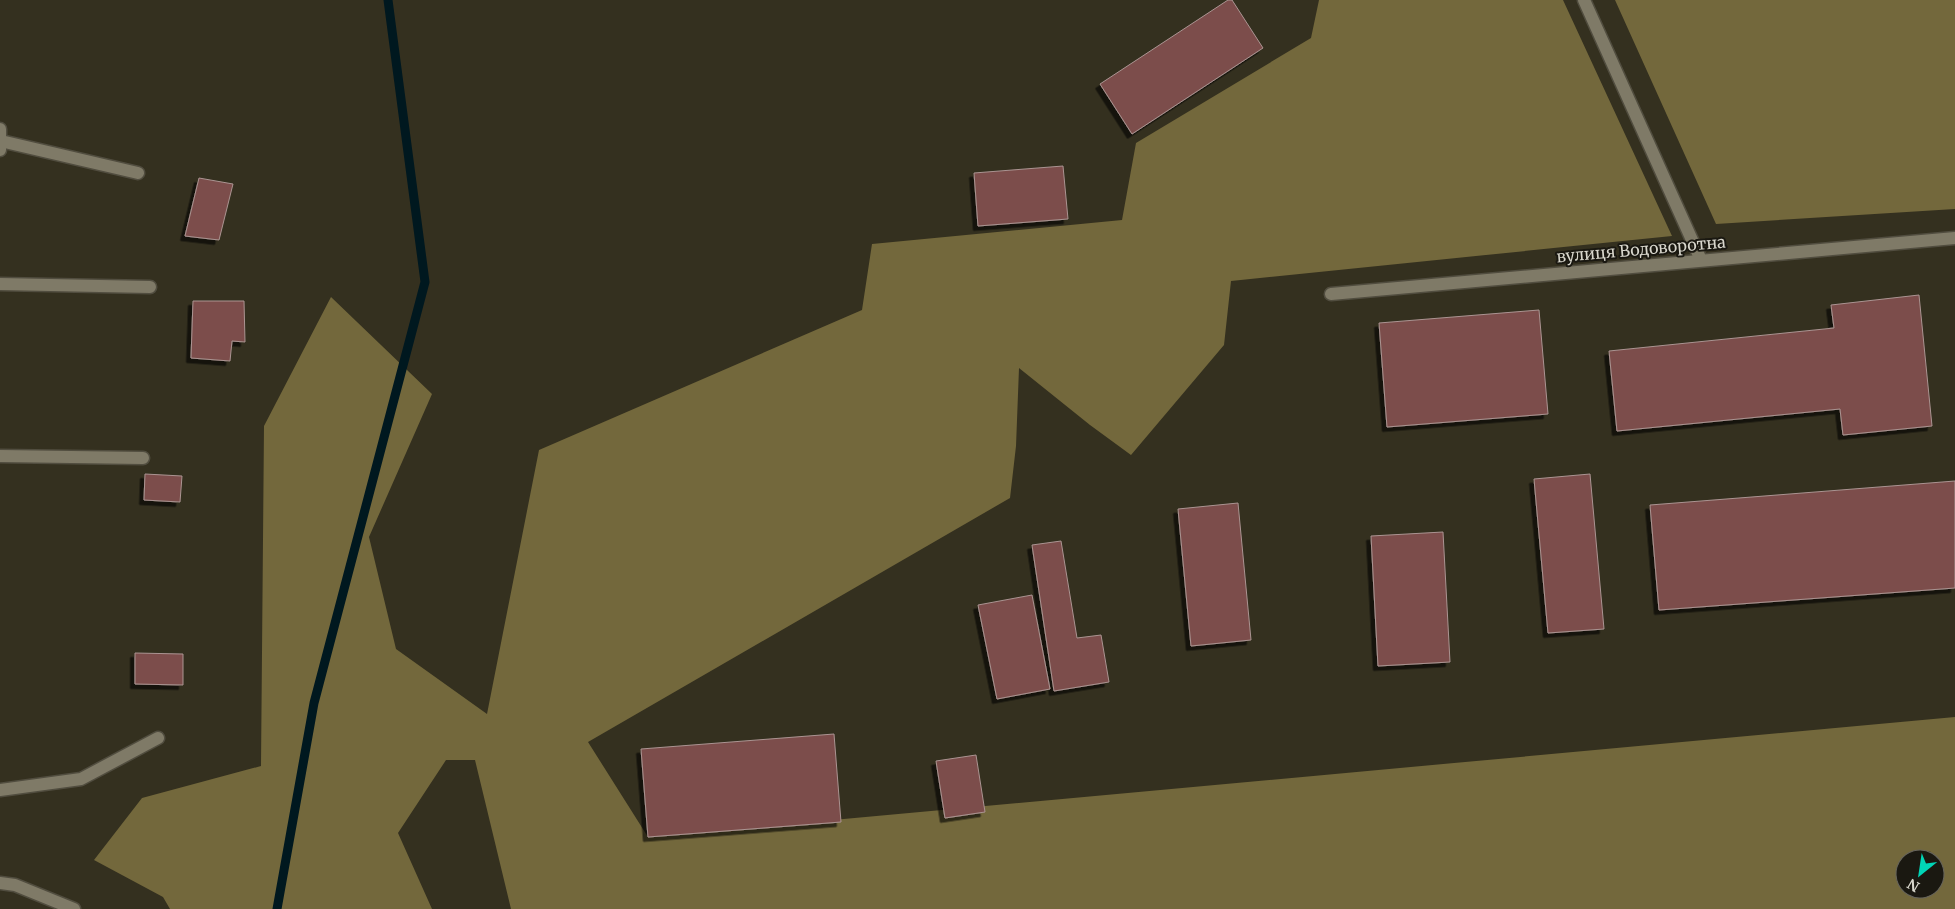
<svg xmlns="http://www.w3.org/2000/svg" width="1955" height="909" font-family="Merriweather,serif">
  <defs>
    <filter id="shadow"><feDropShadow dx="-4.5" dy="4.5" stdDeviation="0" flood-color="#0009"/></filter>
  </defs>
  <rect width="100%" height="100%" fill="#34301f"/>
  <path fill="#73683c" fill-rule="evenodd" d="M 1319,0 L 1563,0 L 1672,236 L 1231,281 L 1224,345 L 1131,455 L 1090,425 L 1019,368 L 1016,446 L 1010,498 L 588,742 L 648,837 L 1955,717 L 1955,909 L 511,909 L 475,760 L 446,760 L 398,833 L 432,909 L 170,909 L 163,897 L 94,860 L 142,798 L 261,766 L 264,426 L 331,297 L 432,394 L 369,537 L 396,649 L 487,714 L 539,450 L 862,310 L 872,244 L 1122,220 L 1136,143 L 1311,38 ZM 1905,859 L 1935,859 L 1935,889 L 1905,889 Z
    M 1615,0 L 1955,0 L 1955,209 L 1716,224 Z"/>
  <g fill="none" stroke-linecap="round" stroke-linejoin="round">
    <path stroke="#00181f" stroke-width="9" d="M 277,909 L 314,703 L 425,282 L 388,0"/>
  </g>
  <path fill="#7c4e4b" stroke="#ab9492" filter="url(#shadow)" d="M 1228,0 L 1232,0 L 1263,48 L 1132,134 L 1100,84 Z
    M 1063,166 L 1068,219 L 978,226 L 974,173 Z
    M 199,178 L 233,184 L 219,240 L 185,236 Z
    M 1919,295 L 1932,426 L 1843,435 L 1840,409 L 1617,431 L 1609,351 L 1834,328 L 1831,305 Z
    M 193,301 L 244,301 L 245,342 L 232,341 L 230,361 L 191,358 Z
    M 1539,310 L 1548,414 L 1387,427 L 1379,323 Z
    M 145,474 L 182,476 L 180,502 L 144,500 Z
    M 1590,474 L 1604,629 L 1548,633 L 1534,479 Z
    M 1955,481 L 1955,588 L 1659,610 L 1650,505 Z
    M 1238,503 L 1251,640 L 1191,646 L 1178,509 Z
    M 1443,532 L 1450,662 L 1378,666 L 1371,536 Z
    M 1061,541 L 1077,638 L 1101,635 L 1109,682 L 1054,691 L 1032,545 Z
    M 1032,595 L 1050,689 L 997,699 L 978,605 Z
    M 135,653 L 183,654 L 183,685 L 135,684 Z
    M 834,734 L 841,822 L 648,837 L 641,749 Z
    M 976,755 L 985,812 L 945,818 L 936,761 Z"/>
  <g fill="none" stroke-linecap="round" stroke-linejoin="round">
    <g stroke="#514d3f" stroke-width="15">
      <path id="lane" d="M 1584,0 L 1701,260
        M 1,141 L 138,173
        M 0,284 L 150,287
        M 0,456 L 143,458
        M 0,790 L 81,779 L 158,738"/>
    </g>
    <g stroke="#514d3f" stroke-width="15">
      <path id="street" d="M 0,129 L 0,150
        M 1331,294 L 1955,238"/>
    </g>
    <g stroke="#514d3f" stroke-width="15">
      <path id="secondary" d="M 0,883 L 15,885 L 74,909"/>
    </g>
    <use href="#lane" stroke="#7f7a67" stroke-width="12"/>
    <use href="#street" stroke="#7f7a67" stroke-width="12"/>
    <use href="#secondary" stroke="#7f7a67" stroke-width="12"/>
  </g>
  <g text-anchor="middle" stroke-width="4" stroke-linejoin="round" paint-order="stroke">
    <g font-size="16" fill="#d9d7cd" stroke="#1a1811">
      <text transform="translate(1641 249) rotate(-5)" y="6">вулиця Водоворотна</text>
    </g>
  </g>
  <g transform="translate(1920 874) rotate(210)"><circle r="24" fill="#1a1811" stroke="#66645c"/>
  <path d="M0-4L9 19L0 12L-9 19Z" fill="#01d5b7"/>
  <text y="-8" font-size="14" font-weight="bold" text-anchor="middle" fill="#d9d7cd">N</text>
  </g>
</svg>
